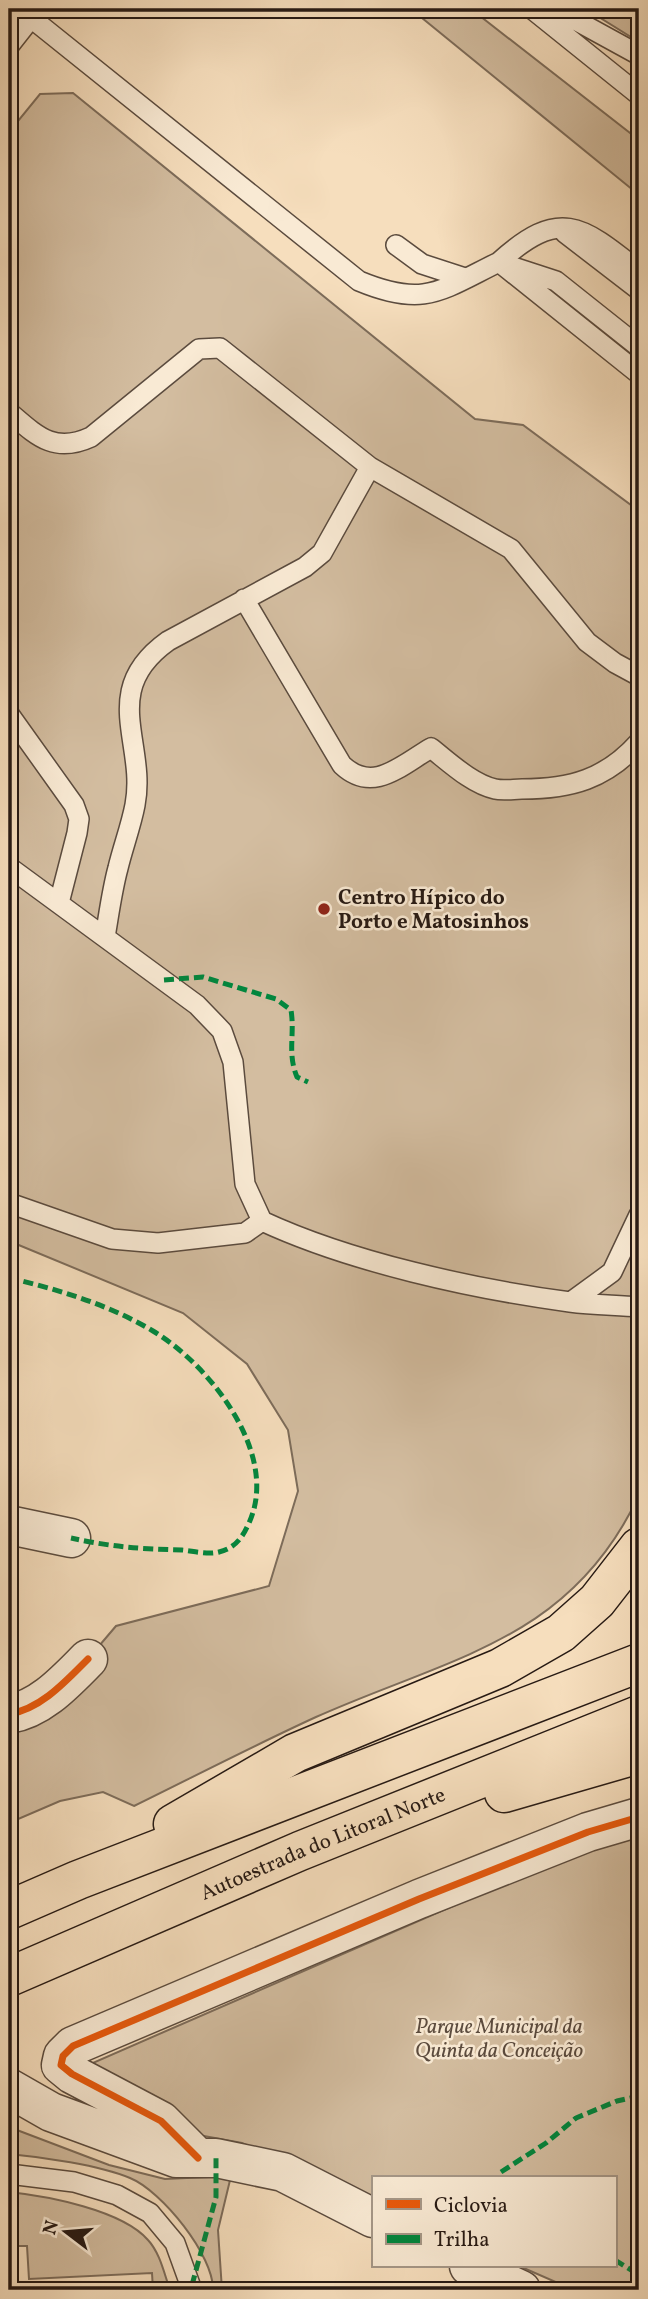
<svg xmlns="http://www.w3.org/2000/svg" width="648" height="2299" font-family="Vollkorn,serif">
  <rect width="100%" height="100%" fill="#f6debd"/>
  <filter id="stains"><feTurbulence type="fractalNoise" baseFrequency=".00286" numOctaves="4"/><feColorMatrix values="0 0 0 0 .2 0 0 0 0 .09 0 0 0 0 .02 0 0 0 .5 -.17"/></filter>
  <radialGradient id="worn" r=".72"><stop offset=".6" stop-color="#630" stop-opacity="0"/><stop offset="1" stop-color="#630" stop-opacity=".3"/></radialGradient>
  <path fill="#d3bda0" stroke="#7d6c5a" stroke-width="2" d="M 411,9 L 471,9 L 639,140 L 639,195 Z
    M 586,9 L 639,9 L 639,42 Z
    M 73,93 L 475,419 L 523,425 L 639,511 L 639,1290 L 632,1321 L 639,1323 L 639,1495 C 571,1641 450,1657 316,1717 C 255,1745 195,1776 134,1806 L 103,1792 L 60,1801 L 9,1823 L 9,1714 L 88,1659 L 116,1626 L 269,1586 L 298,1491 L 288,1430 L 247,1364 L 183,1313 L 9,1241 L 9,132 L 40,94 Z
    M 639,1828 L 639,2290 L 574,2290 L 519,2266 L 615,2266 L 615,2178 L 373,2178 L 373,2201 L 242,2143 L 144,2125 L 56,2079 L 595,1844 Z
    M 9,2127 L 109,2165 L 165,2179 L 231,2176 L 218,2230 L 222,2290 L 213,2290 C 214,2256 162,2191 130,2178 C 99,2165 42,2157 9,2154 Z
    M 9,2192 C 47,2196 122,2210 148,2240 C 160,2253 164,2273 170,2290 L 153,2290 L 152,2273 L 29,2279 L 27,2246 L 9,2246 Z"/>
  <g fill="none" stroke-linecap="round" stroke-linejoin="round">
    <g stroke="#5b4b3e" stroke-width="22">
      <path id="lane" d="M 20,9 L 359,281 C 424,308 440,291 499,262 L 639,374
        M 532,9 L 639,95
        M 555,9 L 639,55
        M 9,46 L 31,18
        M 565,233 L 639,290
        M 396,245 L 422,264 L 465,278
        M 499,262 C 560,207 581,225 639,271
        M 510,266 L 556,281 L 639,347
        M 9,412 C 37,436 54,454 91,437 L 199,349 L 220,348 L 370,467 L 511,549 L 587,642 L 615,663 L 639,676
        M 244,599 L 342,765 C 373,794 400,766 431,748 C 449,762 472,784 495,789 C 503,791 514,789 522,789 C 571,789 606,779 639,742
        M 9,714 L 74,805 L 79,819 L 77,833 L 59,903
        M 9,867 L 197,1005 L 222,1031 L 233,1062 L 245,1184 L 262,1221 C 350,1262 473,1289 570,1302 C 593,1305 616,1305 639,1307
        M 105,937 C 109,914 112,890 118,868 C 123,847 131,826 135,805 C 147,743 98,691 168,641 L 305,567 L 322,553 L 370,467
        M 9,1203 L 112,1239 L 158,1243 L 245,1233 L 262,1221
        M 571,1302 L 612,1272 L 639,1215
        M 9,2174 L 74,2182 L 117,2195 L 150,2213 L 175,2243 L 192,2290"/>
    </g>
    <g stroke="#5b4b3e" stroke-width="41">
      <path id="street" d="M 9,1525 L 71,1538
        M 9,1714 C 41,1709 66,1681 88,1659
        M 9,2088 L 51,2112 L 176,2158 L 216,2158 L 283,2172 L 373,2218
        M 198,2158 L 161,2121 L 72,2074 L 61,2065 L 63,2056 L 73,2046 L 419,1899 L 588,1832 L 639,1817
        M 469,2266 L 521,2290"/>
    </g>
    <g stroke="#271a14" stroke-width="41">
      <g id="highway">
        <path d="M 504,1793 L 639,1754"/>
        <path d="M 173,1824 L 295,1753 L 500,1668 L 561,1633 L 597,1601 L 639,1547"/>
        <path d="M 9,1910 L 78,1880 L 639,1663"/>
        <path id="s1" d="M 9,1977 L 300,1851 L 639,1715"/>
      </g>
    </g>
    <use href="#lane" stroke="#f9ead4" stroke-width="19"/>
    <use href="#street" stroke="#f9ead4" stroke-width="38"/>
    <use href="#highway" stroke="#f6debd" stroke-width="38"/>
    <path stroke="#00873e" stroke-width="5" stroke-dasharray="10 5" stroke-linecap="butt" d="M 164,980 L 203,977 L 276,999 L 291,1010 C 295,1035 287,1053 297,1077 L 308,1082
      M 9,1278 C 57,1289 110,1305 153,1331 C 210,1365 282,1456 248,1525 C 242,1538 235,1548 219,1552 C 208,1555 193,1551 182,1550 C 140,1549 112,1547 71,1538
      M 501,2172 L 546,2143 L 576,2118 L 617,2101 L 639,2096
      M 615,2260 L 639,2275
      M 192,2285 L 216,2197 L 216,2158"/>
    <g stroke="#f9ead4" stroke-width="11">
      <path id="cycleway" d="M 9,1714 C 41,1709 66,1681 88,1659
        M 198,2158 L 161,2121 L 72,2074 L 61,2065 L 63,2056 L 73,2046 L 419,1899 L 588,1832 L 639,1817"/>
    </g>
    <use href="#cycleway" stroke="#e8590c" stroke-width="7"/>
  </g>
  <circle fill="#8f2418" stroke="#f9ead4" stroke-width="2.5" cx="324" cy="909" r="7"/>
  <g text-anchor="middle" stroke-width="5" stroke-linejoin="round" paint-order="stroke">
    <g font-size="21" font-weight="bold" fill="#271a14" stroke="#f9ead4" text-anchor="start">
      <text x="338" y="904">Centro Hípico do<tspan x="338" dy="24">Porto e Matosinhos</tspan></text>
    </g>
    <g font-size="21" fill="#271a14" stroke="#f9ead4">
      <text dy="7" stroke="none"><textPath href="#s1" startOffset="341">Autoestrada do Litoral Norte</textPath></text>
    </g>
    <g font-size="21" font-style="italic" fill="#5b4b3e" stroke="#f9ead4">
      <text x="499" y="2033">Parque Municipal da<tspan x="499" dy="24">Quinta da Conceição</tspan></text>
    </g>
  </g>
  <rect width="648" height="2299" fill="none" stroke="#f6debd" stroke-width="35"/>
  <rect x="10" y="10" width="627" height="2278" fill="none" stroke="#271a14" stroke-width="3.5"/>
  <rect x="18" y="18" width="613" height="2264" fill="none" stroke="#271a14" stroke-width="2"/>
  <rect x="372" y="2176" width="245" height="91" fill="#f9ead4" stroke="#a59787" stroke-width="2"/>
  <rect x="386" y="2199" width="35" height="10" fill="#e8590c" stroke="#a59787" stroke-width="2"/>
  <text x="434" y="2212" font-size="21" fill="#271a14">Ciclovia</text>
  <rect x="386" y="2234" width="35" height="10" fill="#00873e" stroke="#a59787" stroke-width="2"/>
  <text x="434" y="2246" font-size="21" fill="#271a14">Trilha</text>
  <g transform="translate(66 2232) rotate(286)" stroke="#f9ead4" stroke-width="5" paint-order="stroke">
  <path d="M0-5L12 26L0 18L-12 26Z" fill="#271a14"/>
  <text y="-10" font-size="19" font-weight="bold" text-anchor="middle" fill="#271a14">N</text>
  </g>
  <rect width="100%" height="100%" filter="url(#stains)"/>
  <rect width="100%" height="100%" fill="url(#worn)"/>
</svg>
